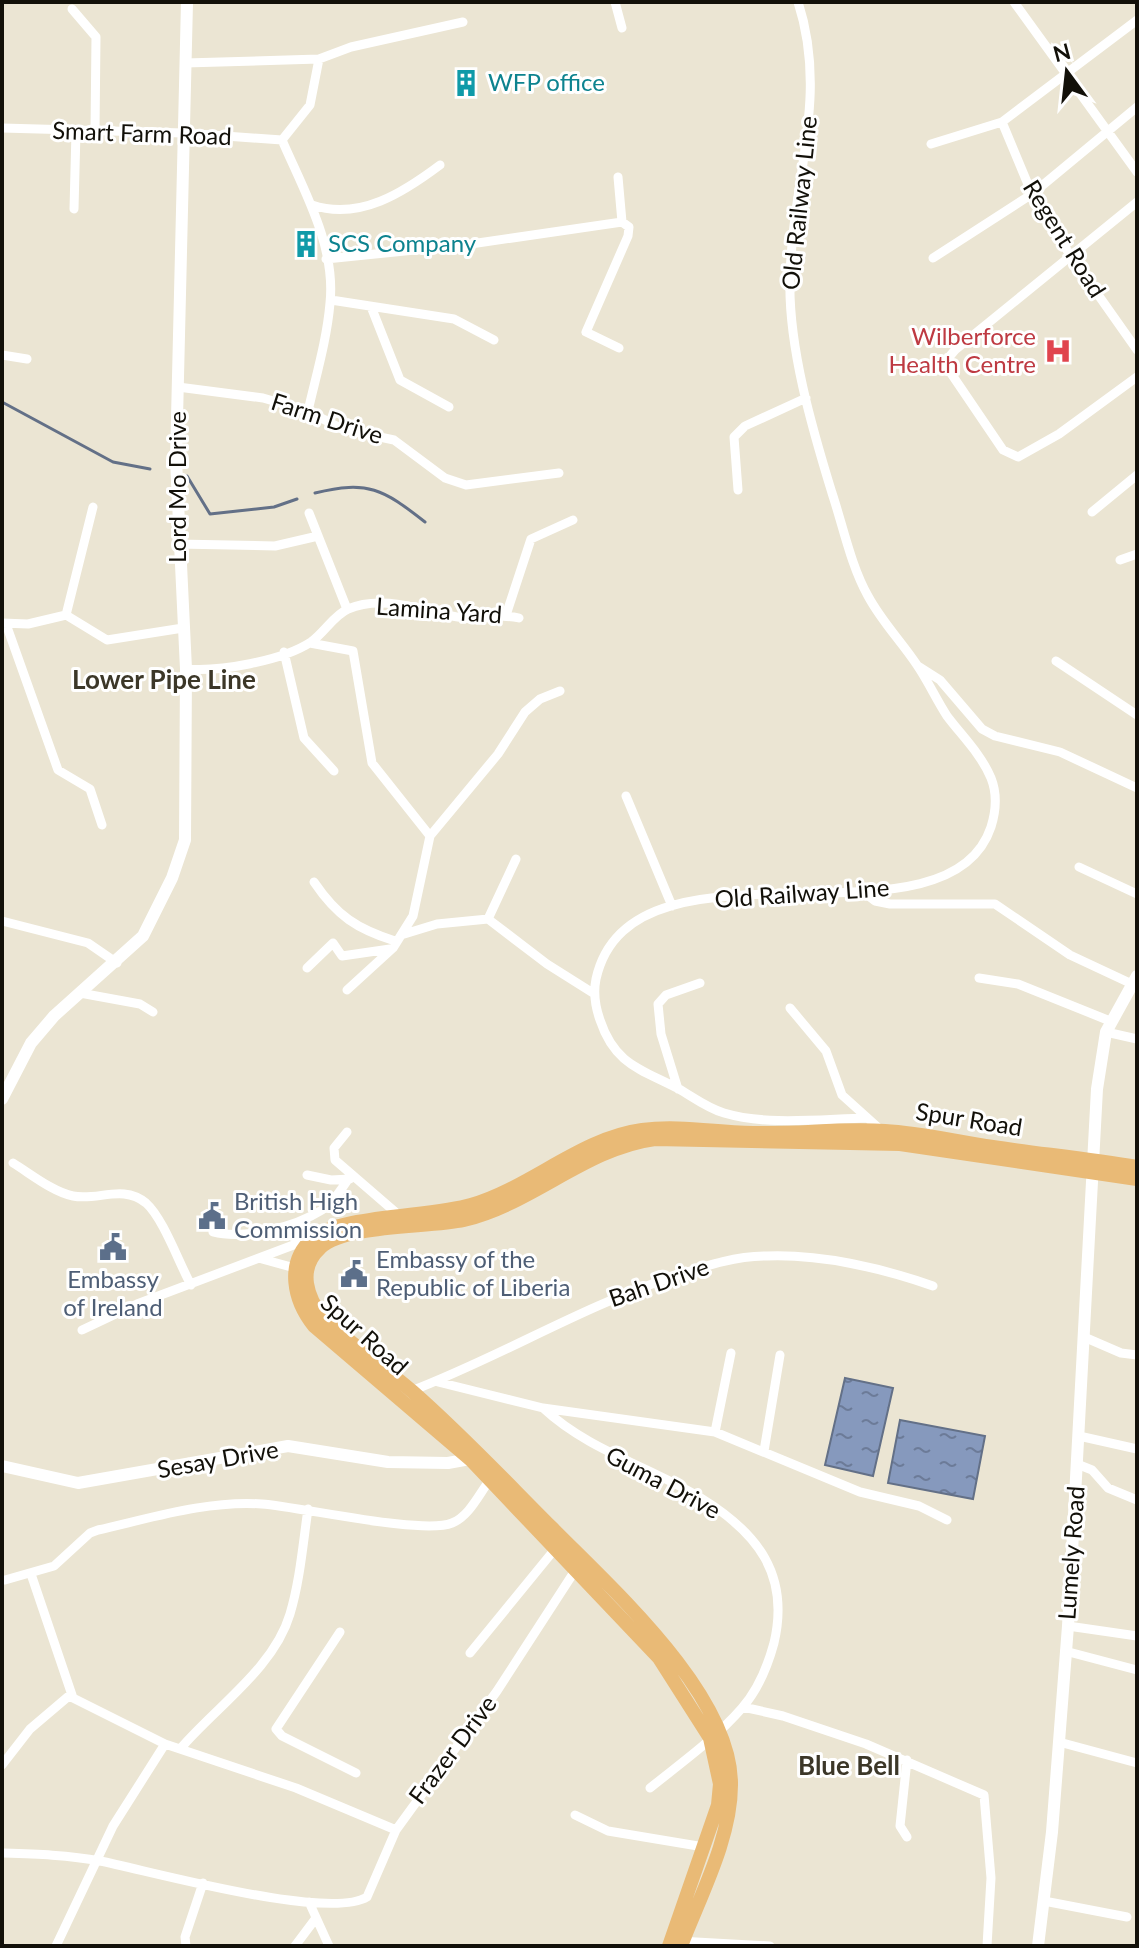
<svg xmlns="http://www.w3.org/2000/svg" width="1139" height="1948" font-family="Lato,sans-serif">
  <defs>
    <pattern id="water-ripples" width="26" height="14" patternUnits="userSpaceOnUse" patternTransform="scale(2)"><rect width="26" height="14" fill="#8699bd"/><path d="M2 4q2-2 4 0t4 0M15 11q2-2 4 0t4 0" fill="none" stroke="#6c7b98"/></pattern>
  </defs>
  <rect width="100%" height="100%" fill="#ebe5d3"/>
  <path fill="url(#water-ripples)" stroke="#637087" stroke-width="2" d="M 845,1378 L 893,1388 L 873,1476 L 825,1465 Z
    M 900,1420 L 985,1436 L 973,1499 L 888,1483 Z"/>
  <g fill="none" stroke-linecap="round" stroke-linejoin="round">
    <path stroke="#637087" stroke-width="3" d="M 2,402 L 113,462 L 150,469
      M 187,476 L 210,514 L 274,507 L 297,499
      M 315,493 C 368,480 383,489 425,522"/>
    <path stroke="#fff" stroke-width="9" d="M 615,2 L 622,28
      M 798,2 C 829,97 792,181 790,278 C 788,346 812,428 832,493 C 843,526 851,566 868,596 C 882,622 901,641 917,665 C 928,681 936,699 947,716 C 962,736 981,754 991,778 C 997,793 996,811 991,827 C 947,960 631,821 596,979 C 593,994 595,1006 600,1020 C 615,1065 641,1069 679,1089 C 693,1097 707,1108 724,1113 C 768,1126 821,1119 867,1118
      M 1014,2 L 1137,172
      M 72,9 L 96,37 L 95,130
      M 185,63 L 319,59 L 351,47 L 463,22
      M 1002,122 L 1032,194 L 1070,255 L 1137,350
      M 2,128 L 184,133 L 282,140
      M 282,140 C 304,191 336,246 330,303 C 327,339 316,376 308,411
      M 282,140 L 310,105 L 319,59
      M 931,144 L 1002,122 L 1137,20
      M 618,177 L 622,222
      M 1137,202 L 955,350 L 944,363 L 1003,450 L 1018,457 L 1059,434 L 1137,377
      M 312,205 C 360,221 404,192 440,165
      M 74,209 L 76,131
      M 933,258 L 1032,194 L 1137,107
      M 326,259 L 464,245 L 622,222 L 629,227 L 628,236 L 586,332 L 619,348
      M 331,300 L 454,319 L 494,340
      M 372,309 L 400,380 L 449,407
      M 2,355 L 27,359
      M 178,387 L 263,398 L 308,411 L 342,429 L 394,440 L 445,478 L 466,485 L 559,473
      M 738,490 L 734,437 L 745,426 L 806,398
      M 1092,512 L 1137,475
      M 309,513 L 347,609
      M 177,544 L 275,546 L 318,536
      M 1120,560 L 1137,554
      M 66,615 L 93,507
      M 506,615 L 531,539 L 573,520
      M 2,623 L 28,624 L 66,615 L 107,640 L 183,628
      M 6,624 L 58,770 L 90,789 L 102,825
      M 310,643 L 353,651 L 372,763 L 430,836
      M 284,652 L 304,738 L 334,771
      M 1056,661 L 1137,715
      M 918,666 L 940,680 L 982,729 L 995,736 L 1060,752 L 1137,788
      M 186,669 C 219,672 282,661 311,642 C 324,633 334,615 348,609 C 385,593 427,613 464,618 C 483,620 499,613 519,618
      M 626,796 L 672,906
      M 1079,867 L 1137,894
      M 314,882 C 337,916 357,929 395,941
      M 862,891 L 875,901 L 890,904 L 995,904 L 1070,955 L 1132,984
      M 488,919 L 516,859
      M 2,921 L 88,943 L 117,963
      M 401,935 L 437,924 L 488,919 L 547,964 L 593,993
      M 307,968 L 333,943 L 342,956 L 390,949
      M 979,978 L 1018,984 L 1110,1021
      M 347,990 L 393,948 L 413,916 L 430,836 L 498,754 L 525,712 L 540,699 L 560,691
      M 80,993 L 140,1004 L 153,1012
      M 790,1008 L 826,1051 L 842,1095 L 882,1131
      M 1106,1032 L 1137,1039
      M 678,1089 L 661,1034 L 658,1004 L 666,995 L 700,983
      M 347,1132 L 334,1148 L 335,1160 L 401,1217
      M 13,1163 C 31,1174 53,1192 73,1196 C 98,1201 123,1184 146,1203 C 163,1218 179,1263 191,1285
      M 307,1175 L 331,1180 L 350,1179
      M 213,1232 C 244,1240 295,1227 322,1210 C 333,1203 340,1191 347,1181
      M 262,1259 L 295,1268
      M 82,1330 L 137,1304 L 312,1238
      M 1084,1337 L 1121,1353 L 1137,1355
      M 438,1382 L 543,1408 L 715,1432 L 860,1492 L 919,1506 L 947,1520
      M 411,1391 C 500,1357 581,1307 672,1277 C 703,1267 733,1256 767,1256 C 821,1254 882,1268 933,1286
      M 543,1408 C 588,1450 648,1466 701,1498 C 758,1533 790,1575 774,1643 C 768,1665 757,1691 742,1708 C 716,1738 681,1763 650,1788
      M 715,1432 L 731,1353
      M 1079,1436 L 1137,1449
      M 764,1451 L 780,1355
      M 1077,1464 L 1092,1470 L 1108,1488 L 1137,1500
      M 31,1574 L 73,1698 L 165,1744 L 296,1788 L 396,1830
      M 5,1580 L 54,1566 L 90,1533 L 98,1530 C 151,1518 209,1500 262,1504 C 301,1507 423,1535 452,1523 C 470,1516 480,1492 492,1477
      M 1068,1626 L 1137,1636
      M 340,1632 L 276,1729 L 282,1736 L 356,1773
      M 1065,1651 L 1137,1670
      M 470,1653 L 555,1549
      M 743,1707 L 783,1716 L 866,1744 L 984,1795 L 991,1878 L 987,1946
      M 1059,1742 L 1137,1763
      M 181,1748 C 216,1707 274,1668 290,1614 C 300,1581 303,1543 308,1509
      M 2,1765 L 30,1729 L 70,1695
      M 575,1815 L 608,1831 L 704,1847
      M 907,1837 L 900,1826 L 907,1760
      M 2,1853 C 34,1854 69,1855 100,1861 C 151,1871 328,1921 367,1897 L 396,1830 L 497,1691 L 578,1566
      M 1044,1901 L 1127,1917
      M 309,1902 L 329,1946
      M 678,1941 L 770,1946
      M 56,1946 L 113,1826 L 165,1744
      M 186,1946 L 185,1937 L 203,1883
      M 295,1946 L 316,1918"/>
    <path stroke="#fff" stroke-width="12" d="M 2,1099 L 31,1043 L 54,1016 L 143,936 L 172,878 L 185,840 L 186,669 L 176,460 L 187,2
      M 2,1466 L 78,1483 L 288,1446 L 388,1462 L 448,1463 L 475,1458
      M 1038,1946 L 1052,1832 L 1068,1626 L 1097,1089 L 1106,1032 L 1137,976"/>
    <path stroke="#e9ba76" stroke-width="14" d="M 669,1946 L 718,1805 L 720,1784 L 710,1738 L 659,1658 L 471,1460 L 314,1326 C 294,1301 285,1264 312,1239 C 338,1215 432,1217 471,1205 C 530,1188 581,1138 642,1130 C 680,1125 720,1133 757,1133 C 800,1134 842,1128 885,1131 C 921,1133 957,1142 993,1147 C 1041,1154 1089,1159 1137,1167
      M 681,1946 C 700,1896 731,1839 731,1785 C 732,1695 611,1588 551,1527 C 506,1482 462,1435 413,1392 C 384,1367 352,1345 324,1319 C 307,1298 297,1269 320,1248 C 345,1224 428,1228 464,1220 C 532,1204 586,1148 655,1139 L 900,1144 L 1137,1179"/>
  </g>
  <defs>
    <g id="building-bare" transform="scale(2.16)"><path d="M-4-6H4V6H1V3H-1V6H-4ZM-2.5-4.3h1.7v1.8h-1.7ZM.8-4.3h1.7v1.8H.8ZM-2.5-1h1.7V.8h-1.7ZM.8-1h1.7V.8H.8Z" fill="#0f9aa8" stroke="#fff" stroke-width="2.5" paint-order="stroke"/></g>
    <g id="hospital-bare" transform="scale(2.16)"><path d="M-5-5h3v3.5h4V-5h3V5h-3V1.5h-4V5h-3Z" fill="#e0444e" stroke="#fff" stroke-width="2.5" paint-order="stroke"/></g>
    <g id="civic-bare" transform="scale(2.16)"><path d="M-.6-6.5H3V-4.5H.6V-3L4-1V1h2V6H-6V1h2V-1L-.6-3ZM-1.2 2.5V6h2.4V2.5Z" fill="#5c6f8a" stroke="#fff" stroke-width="2.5" paint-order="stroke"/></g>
  </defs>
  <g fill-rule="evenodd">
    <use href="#building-bare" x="466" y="83"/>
    <use href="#building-bare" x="306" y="244"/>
    <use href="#hospital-bare" x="1058" y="351"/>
    <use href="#civic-bare" x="212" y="1216"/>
    <use href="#civic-bare" x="113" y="1247"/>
    <use href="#civic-bare" x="354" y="1274"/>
  </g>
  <g text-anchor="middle" stroke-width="6" stroke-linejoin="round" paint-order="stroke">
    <g font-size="24" fill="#0d838f" stroke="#fff" text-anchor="start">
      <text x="488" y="91">WFP office</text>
      <text x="328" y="252">SCS Company</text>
    </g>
    <g font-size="24" fill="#121009" stroke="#fff">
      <text transform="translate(142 134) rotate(2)" y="8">Smart Farm Road</text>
      <text transform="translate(800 203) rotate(-84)" y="8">Old Railway Line</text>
      <text transform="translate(1064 239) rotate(58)" y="8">Regent Road</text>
      <text transform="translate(327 419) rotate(18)" y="8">Farm Drive</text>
      <text transform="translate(178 487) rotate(-90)" y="8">Lord Mo Drive</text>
      <text transform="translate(439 611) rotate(4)" y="8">Lamina Yard</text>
      <text transform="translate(802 894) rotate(-4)" y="8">Old Railway Line</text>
      <text transform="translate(969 1120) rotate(9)" y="8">Spur Road</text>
      <text transform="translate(659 1283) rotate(-19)" y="8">Bah Drive</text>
      <text transform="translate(364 1335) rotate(42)" y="8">Spur Road</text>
      <text transform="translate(218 1460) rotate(-10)" y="8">Sesay Drive</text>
      <text transform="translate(663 1483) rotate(28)" y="8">Guma Drive</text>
      <text transform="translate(1072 1553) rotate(-86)" y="8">Lumely Road</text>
      <text transform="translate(453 1750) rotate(-53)" y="8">Frazer Drive</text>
    </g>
    <g font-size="24" fill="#be3a42" stroke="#fff" text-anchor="end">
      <text x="1036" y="345">Wilberforce<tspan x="1036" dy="28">Health Centre</tspan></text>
    </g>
    <g font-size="24" fill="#4e5e75" stroke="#fff" text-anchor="start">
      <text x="234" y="1210">British High<tspan x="234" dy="28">Commission</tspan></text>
      <text x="376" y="1268">Embassy of the<tspan x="376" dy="28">Republic of Liberia</tspan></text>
      <text x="113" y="1288" text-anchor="middle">Embassy<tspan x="113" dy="28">of Ireland</tspan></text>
    </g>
    <g font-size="26" font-weight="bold" fill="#3c3728" stroke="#fff">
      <text x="164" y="689">Lower Pipe Line</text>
      <text x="849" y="1775">Blue Bell</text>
    </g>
  </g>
  <rect width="1139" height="1948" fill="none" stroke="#121009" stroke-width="8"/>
  <g transform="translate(1067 72) rotate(345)" stroke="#ffffff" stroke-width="6" paint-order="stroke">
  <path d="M0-6L14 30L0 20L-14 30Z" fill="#121009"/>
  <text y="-12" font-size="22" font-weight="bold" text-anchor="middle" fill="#121009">N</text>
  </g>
</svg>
